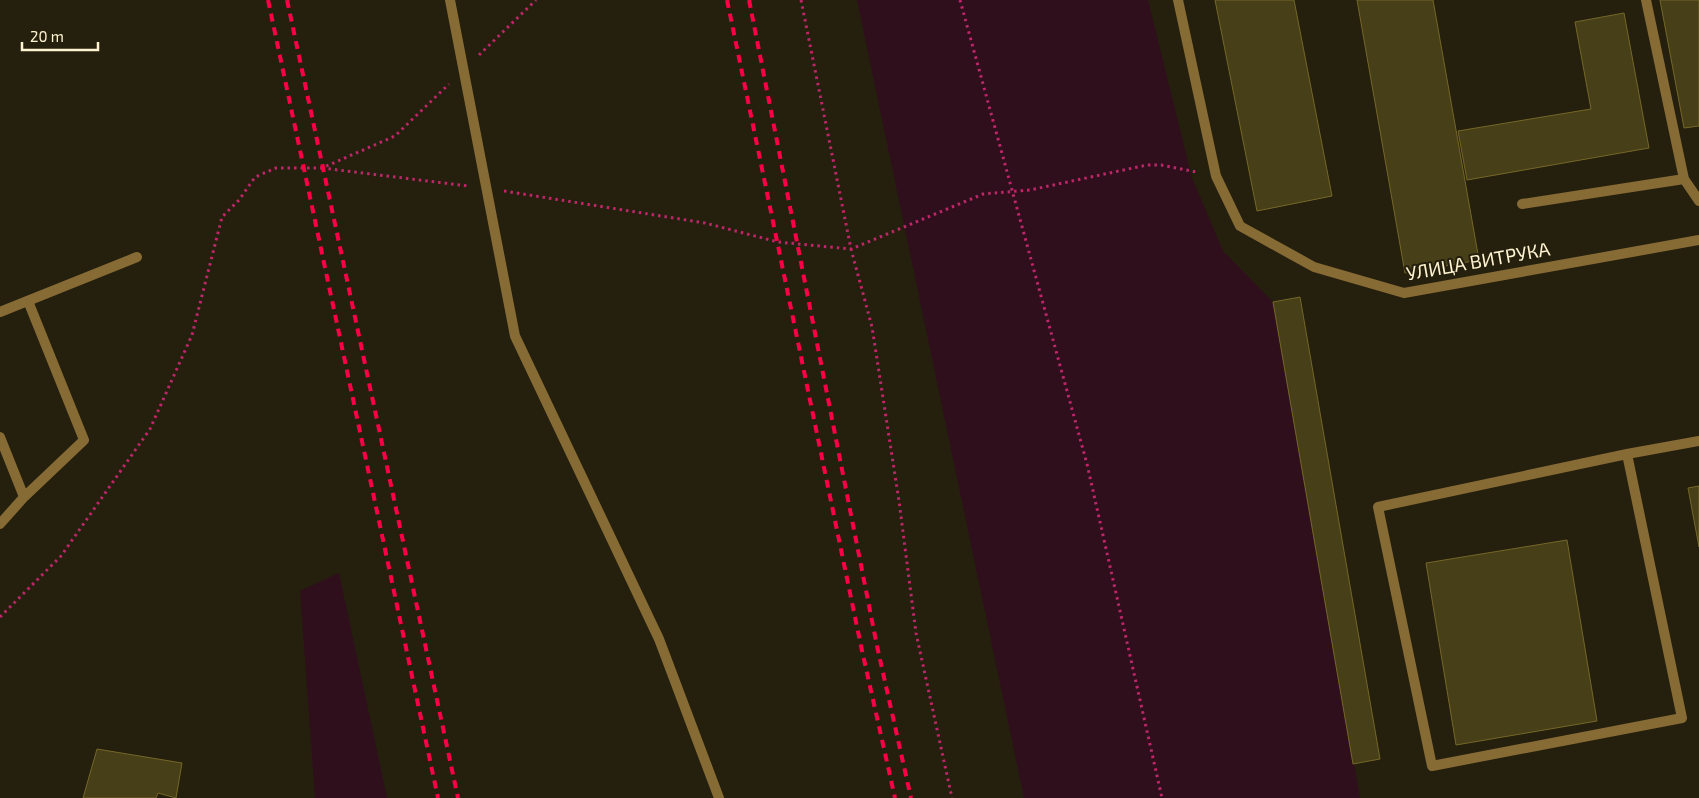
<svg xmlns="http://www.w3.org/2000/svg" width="1699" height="798" font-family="'Exo 2',sans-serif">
  <rect width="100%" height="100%" fill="#25200d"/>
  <path fill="#300f1d" d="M 857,0 L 1148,0 L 1192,178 L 1223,251 L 1273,302 L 1360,798 L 1024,798 Z
    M 339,573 L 387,798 L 315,798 L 300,591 Z"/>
  <path fill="#473f18" stroke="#756728" d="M 1215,0 L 1294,0 L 1332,196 L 1257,211 Z
    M 1357,0 L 1433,0 L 1479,260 L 1405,273 Z
    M 1660,0 L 1699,0 L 1699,126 L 1684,128 Z
    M 1624,13 L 1649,148 L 1467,180 L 1458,131 L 1591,109 L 1575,22 Z
    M 1300,297 L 1380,759 L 1353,764 L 1273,302 Z
    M 1699,486 L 1699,547 L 1688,488 Z
    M 1567,540 L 1597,721 L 1456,745 L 1426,563 Z
    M 97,749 L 182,763 L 176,798 L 158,793 L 156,798 L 83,798 Z"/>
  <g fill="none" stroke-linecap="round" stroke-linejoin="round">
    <path stroke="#be2669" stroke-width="3" stroke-dasharray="2.5 4" stroke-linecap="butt" d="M 801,0 L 851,249 L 872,327 L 899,501 L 916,633 L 952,798
      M 960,0 L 1087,464 L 1162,798
      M 479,55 L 536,0
      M 322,168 L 468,186
      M 504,191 L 705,223 L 778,242 L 851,249 L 983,194 L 1030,190 L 1147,165 L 1161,165 L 1197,172
      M 0,617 L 61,556 L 150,429 L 192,335 L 222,217 L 239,200 L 255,177 L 276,168 L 322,168 L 395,136 L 449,84"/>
    <path stroke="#876b35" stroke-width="10" d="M 450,0 L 515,336 L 659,639 L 719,798
      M 1646,0 L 1684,179 L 1699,201
      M 1522,204 L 1684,179
      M 0,312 L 137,257
      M 0,437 L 24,497
      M 1627,454 L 1682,718 L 1432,766 L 1378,507 L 1627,454 L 1699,441
      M 0,524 L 24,497 L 84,440 L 28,301"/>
    <path stroke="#876b35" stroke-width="10" d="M 1178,0 L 1216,176 L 1240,226 L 1314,267 L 1404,293 L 1699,240"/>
    <path stroke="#fc0047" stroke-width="4" stroke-dasharray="8 6" stroke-linecap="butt" d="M 268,0 L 438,798
      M 287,0 L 458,798
      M 727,0 L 861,646 L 895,798
      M 749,0 L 877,646 L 911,798"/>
  </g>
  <g text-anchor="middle" stroke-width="4" stroke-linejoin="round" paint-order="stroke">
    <g font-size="19" fill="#fff3d1" stroke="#25200d">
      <text transform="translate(1478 261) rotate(-10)" y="7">УЛИЦА ВИТРУКА</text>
    </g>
  </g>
  <path d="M22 42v8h76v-8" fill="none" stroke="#fff3d1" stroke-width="2.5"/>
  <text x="30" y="42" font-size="15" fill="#fff3d1" stroke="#25200d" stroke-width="4" paint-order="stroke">20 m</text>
</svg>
